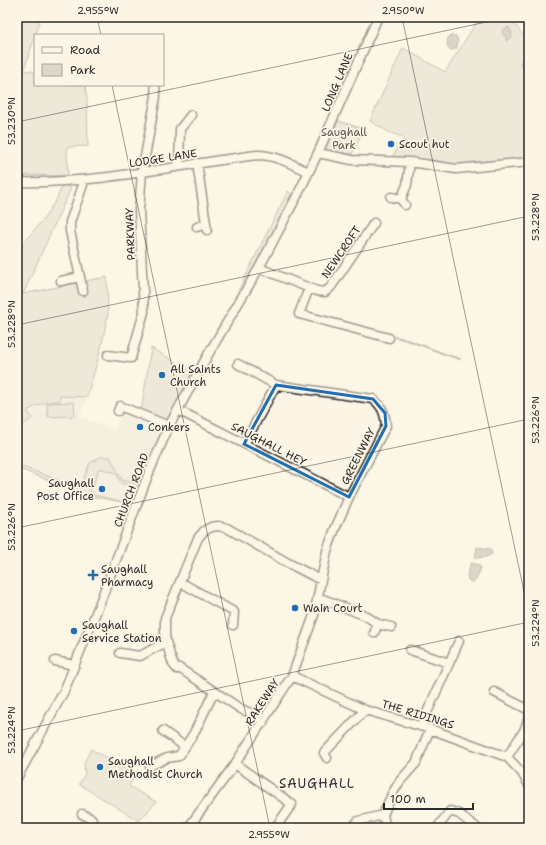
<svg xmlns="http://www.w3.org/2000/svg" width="546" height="845" font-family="'Shantell Sans',sans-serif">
  <rect width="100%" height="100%" fill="#fcf5e5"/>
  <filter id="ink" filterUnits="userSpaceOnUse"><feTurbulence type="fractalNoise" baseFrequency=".025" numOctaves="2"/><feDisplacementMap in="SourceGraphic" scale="8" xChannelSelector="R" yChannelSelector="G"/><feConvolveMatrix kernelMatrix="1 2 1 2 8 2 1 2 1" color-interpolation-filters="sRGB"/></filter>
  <g filter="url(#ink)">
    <path fill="#ece6d7" d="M 17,348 L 98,357 L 87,397 L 79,417 L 115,430 L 122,412 L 165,426 L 133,504 L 89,496 L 17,468 Z"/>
    <path fill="#ded8ca" stroke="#84827a" d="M 17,17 L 41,17 L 24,70 L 35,72 L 35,85 L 85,85 L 87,99 L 88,146 L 67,147 L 68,176 L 17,175 Z
      M 480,17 L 509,17 L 529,43 L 529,159 L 460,165 L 392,157 L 404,138 L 389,132 L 370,121 L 403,48 L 445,72 Z
      M 338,121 L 364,129 L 352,154 L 326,151 L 324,147 Z
      M 63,184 L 71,188 L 23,294 L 77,283 L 79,292 L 85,281 L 107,277 L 108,314 L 101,348 L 87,397 L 60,396 L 60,401 C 47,401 38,404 27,411 L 32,418 L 21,426 L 17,431 L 17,251 L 45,217 L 56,200 Z
      M 288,191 L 291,194 L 282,214 L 280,221 L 236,302 L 232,303 Z
      M 151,348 L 195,373 L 168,422 L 141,412 Z
      M 74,402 L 75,416 L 48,417 L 47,403 Z
      M 100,457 L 110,457 L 122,480 L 139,484 L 139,488 L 121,483 L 116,473 L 99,468 L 90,494 L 133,504 L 89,496 L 17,468 L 17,465 L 80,488 L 90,463 Z
      M 91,749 L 135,775 L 129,786 L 156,802 L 139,821 L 79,784 L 85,774 L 84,763 Z"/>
    <path fill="#b4b0a5" stroke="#7d7b74" d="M 509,27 L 512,33 L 512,37 L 506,41 L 506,36 L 503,35 L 502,30 Z
      M 451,35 L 456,36 L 458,41 L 457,48 L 453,50 L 449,49 L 447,44 L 448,38 Z
      M 529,56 L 529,73 L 525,70 L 520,64 L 523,57 Z
      M 477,547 L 491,549 L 492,554 L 486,557 L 475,558 Z
      M 471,563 L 479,565 L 481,568 L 476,580 L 472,582 L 468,580 L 467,575 Z"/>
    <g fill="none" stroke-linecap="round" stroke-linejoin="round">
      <path stroke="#7d7b74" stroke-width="2" d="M 396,337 C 418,342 438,353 460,359"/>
      <g stroke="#2b2b2b" stroke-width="11">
        <path id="minor" d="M 318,153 L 352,160 L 410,162 L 456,169 L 529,162
          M 197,163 L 207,230
          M 179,166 L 180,129 L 191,115
          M 83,180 L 83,185 L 70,222 L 70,231 L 83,291
          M 17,182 C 98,184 177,165 257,155 C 276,155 292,164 308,172
          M 391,197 L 401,199
          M 405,205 L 401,199 L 407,185 L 410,162
          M 197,227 L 206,224
          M 259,268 L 317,291 L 325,292 L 331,287 L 374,223
          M 61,281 L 80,277
          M 309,288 L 299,314 L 389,338
          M 108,355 L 131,358 L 144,312 L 139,210 L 142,173 L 156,96 L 155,85
          M 178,410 L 349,497
          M 118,411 L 120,406 L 169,426
          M 244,444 L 276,385
          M 180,582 L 234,612 L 233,625
          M 318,597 L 366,616 L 378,624 L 391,627
          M 374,633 L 378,624
          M 410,650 L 449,663
          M 120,653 L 140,656 L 166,642
          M 55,661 L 74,665
          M 292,676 L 365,710 L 430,729 L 507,757 L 522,773 L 529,785
          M 494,692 L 529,710
          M 263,723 L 259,717 L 241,709 L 179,668 L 177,669 L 173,664 L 166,642 L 165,634 L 165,618 L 198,538 L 204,531 L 211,527 L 218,526 L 227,528 L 288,563 L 321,580
          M 421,726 L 459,641
          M 163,731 L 184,746
          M 507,757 L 524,731 L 529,718
          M 327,758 L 324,753 L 365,710
          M 235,764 L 292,804 L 275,828
          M 150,766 L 167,758 L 179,756 L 194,733 L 214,692
          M 17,778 L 64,691 L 99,605 L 148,475 L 169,426 L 209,353 L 259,268 L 299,192 L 318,153 L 378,17
          M 82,814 L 92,819 L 88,828
          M 188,828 L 235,764 L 292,676 L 314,615 L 327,551 L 335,529 L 349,497 L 386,426 C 385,414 383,407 373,399 L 276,385 L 238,364
          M 352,828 L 358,821 L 383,815
          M 386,828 L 383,815 L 392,794 L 400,781 L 416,763 L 430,729
          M 437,828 L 450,811 L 459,814 L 477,828"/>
      </g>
      <use href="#minor" stroke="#fcf5e5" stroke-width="8"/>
    </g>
  </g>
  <path d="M0 0H546V845H0ZM 276,385 L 373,399 L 385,413 L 386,426 L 349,497 L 244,444 Z" fill="#fcf5e5" fill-opacity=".55" fill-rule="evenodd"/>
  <path fill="none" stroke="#1f6fb2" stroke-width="3" stroke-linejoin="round" d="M 276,385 L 373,399 L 385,413 L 386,426 L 349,497 L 244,444 Z"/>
  <path fill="none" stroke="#2b2b2b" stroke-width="1" stroke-opacity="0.45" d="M 97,17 L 101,35M 402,17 L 529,615M 112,85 L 270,828M 17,122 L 510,17M 17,325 L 529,216M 17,528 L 529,419M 17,731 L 529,622M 514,828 L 529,825"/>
  <g fill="#1f6fb2" stroke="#fcf5e5" stroke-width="1.5">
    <circle cx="391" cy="144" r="4"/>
    <circle cx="162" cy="375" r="4"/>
    <circle cx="140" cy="427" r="4"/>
    <circle cx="102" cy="489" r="4"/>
    <path d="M91 569h4v4h4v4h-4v4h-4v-4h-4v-4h4z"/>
    <circle cx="295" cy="608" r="4"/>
    <circle cx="74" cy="631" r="4"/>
    <circle cx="100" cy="767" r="4"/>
  </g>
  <g text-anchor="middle" stroke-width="3.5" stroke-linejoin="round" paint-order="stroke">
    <g font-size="11" fill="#2b2b2b" stroke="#fcf5e5">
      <text transform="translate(337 82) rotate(-67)" y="4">LONG LANE</text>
      <text transform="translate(163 158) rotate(-9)" y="4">LODGE LANE</text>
      <text transform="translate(130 234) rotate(-92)" y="4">PARKWAY</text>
      <text transform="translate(341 252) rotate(-56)" y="4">NEWCROFT</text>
      <text transform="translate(269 444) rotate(27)" y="4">SAUGHALL HEY</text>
      <text transform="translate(358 456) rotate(-63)" y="4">GREENWAY</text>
      <text transform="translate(131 490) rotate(-69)" y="4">CHURCH ROAD</text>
      <text transform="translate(262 702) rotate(-57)" y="4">RAKEWAY</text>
      <text transform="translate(418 714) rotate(17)" y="4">THE RIDINGS</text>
    </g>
    <g font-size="11" fill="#585653" stroke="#fcf5e5">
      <text x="344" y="136">Saughall<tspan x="344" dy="13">Park</tspan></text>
    </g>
    <g font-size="11" fill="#2b2b2b" stroke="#fcf5e5" text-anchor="start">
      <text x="399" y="148">Scout hut</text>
      <text x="170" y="373">All Saints<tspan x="170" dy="13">Church</tspan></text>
      <text x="148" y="431">Conkers</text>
      <text x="94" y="487" text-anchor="end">Saughall<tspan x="94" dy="13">Post Office</tspan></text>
      <text x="101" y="573">Saughall<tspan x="101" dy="13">Pharmacy</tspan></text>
      <text x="303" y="612">Wain Court</text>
      <text x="82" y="629">Saughall<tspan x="82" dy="13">Service Station</tspan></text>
      <text x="108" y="765">Saughall<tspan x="108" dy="13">Methodist Church</tspan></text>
    </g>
    <g font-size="13" letter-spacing="1" fill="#2b2b2b" stroke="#fcf5e5">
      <text x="317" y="788">SAUGHALL</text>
    </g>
  </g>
  <rect width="546" height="845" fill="none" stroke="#fcf5e5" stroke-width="44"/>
  <rect x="34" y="34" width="130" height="52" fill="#fcf5e5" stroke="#a8a49b"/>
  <rect x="42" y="47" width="20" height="6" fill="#fcf5e5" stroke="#a8a49b"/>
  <text x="70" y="54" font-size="12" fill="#2b2b2b">Road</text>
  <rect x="42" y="64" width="20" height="12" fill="#ded8ca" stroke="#a8a49b"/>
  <text x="70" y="74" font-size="12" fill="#2b2b2b">Park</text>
  <path d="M384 803v6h89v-6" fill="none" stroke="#2b2b2b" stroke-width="2"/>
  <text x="390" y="803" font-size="12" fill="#2b2b2b" stroke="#fcf5e5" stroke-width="3" paint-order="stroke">100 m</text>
  <rect x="22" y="22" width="502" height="801" fill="none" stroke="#2b2b2b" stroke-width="1.5"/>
  <g font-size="10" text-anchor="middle" fill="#2b2b2b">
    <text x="98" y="14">2.955°W</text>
    <text x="403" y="14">2.950°W</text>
    <text transform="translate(11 121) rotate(-90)" y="4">53.230°N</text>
    <text transform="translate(535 217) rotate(-90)" y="4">53.228°N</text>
    <text transform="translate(11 324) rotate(-90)" y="4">53.228°N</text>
    <text transform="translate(535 420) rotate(-90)" y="4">53.226°N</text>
    <text transform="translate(11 527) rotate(-90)" y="4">53.226°N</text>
    <text transform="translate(535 623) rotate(-90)" y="4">53.224°N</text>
    <text transform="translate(11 730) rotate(-90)" y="4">53.224°N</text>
    <text x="269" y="838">2.955°W</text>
  </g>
</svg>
